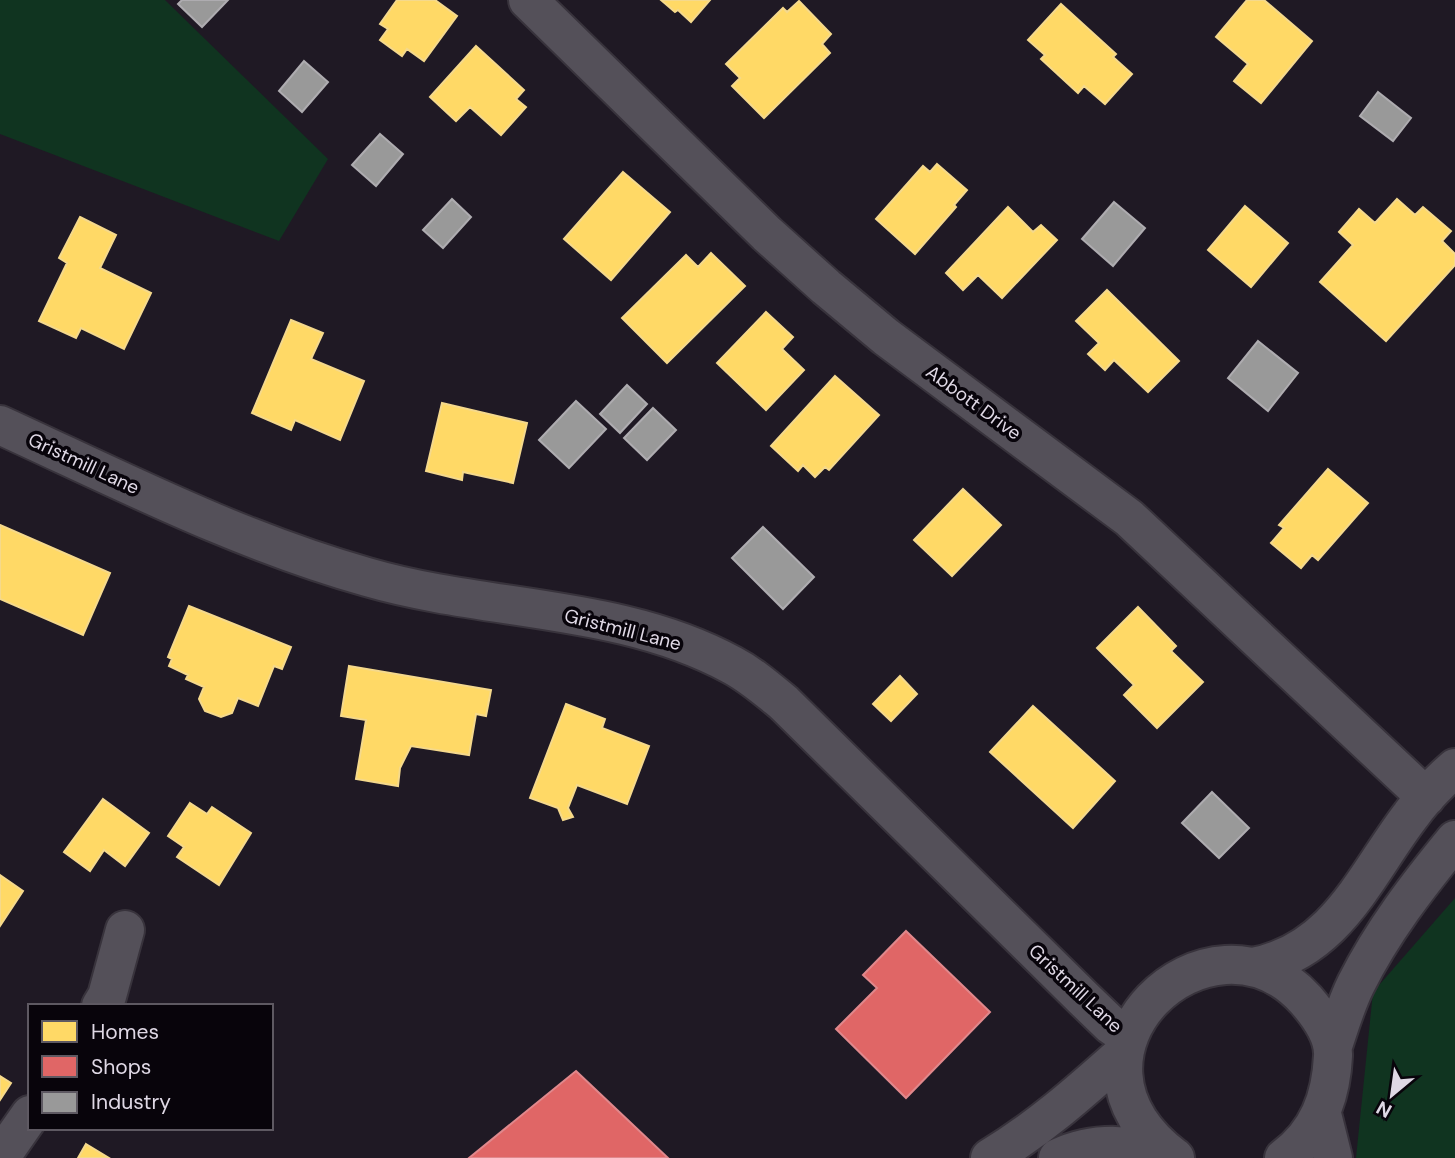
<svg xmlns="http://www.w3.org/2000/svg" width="1455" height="1158" font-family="'DM Sans',sans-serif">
  <rect width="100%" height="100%" fill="#1f1924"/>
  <path fill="#103420" d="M 0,0 L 165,0 L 328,159 L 279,241 L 0,134 Z
    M 1455,898 L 1455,1158 L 1356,1158 L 1373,992 Z"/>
  <path fill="#ffd966" stroke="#f5d98c" stroke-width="2" d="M 397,0 L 435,0 L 457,16 L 424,61 L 407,49 L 402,56 L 380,40 L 388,29 L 380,24 Z
    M 661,0 L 710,0 L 691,22 L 678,10 L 675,12 Z
    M 1247,0 L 1264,0 L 1312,41 L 1261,103 L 1234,81 L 1248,64 L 1216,37 Z
    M 799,1 L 831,34 L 822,44 L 830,53 L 764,118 L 732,86 L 740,78 L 726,64 L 783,8 L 787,12 Z
    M 1061,4 L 1116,54 L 1113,57 L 1132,74 L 1105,104 L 1084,86 L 1078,93 L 1041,59 L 1045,55 L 1028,40 Z
    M 476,46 L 524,90 L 516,99 L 526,107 L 501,135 L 470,107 L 456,121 L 430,97 Z
    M 937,164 L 967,190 L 954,205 L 956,207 L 915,254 L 876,219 L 923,166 L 930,172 Z
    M 623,172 L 670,212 L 611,280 L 564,239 Z
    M 1397,199 L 1415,215 L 1423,207 L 1451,231 L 1442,241 L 1455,254 L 1455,265 L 1386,341 L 1320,282 L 1353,245 L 1339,232 L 1359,209 L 1375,223 Z
    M 1245,206 L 1288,243 L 1251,287 L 1208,250 Z
    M 1008,207 L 1033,232 L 1041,225 L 1057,240 L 1002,298 L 978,275 L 963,290 L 946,273 Z
    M 80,217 L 116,235 L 100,268 L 151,293 L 124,349 L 81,328 L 76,338 L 39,321 L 67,263 L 59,258 Z
    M 711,253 L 745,286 L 667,363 L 622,318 L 686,255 L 698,267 Z
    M 1107,290 L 1179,361 L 1148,392 L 1114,360 L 1105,370 L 1088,354 L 1099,343 L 1076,321 Z
    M 766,312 L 793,337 L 782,349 L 804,370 L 766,410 L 717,363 Z
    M 291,320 L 323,333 L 311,359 L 364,381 L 340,440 L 295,420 L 291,430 L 252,413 Z
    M 835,376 L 879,415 L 829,470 L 825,467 L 815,477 L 803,465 L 798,471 L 771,446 Z
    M 442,403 L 527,423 L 513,483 L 463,472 L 462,480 L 426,471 Z
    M 1328,469 L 1368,503 L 1318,560 L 1312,555 L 1301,568 L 1271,543 L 1284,528 L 1279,525 Z
    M 963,489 L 1001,525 L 952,576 L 914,540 Z
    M 0,525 L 110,573 L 83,635 L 0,599 Z
    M 189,606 L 291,647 L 282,669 L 274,666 L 258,706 L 238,698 L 232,713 L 221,717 L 205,711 L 199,699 L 204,687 L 186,679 L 188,675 L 169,666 L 172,659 L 168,657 Z
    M 1138,607 L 1176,646 L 1171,651 L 1203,682 L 1157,728 L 1124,695 L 1134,685 L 1097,648 Z
    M 349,666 L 491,690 L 486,716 L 476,714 L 469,755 L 411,746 L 400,768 L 398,786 L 356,779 L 366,720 L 341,716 Z
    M 900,676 L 917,694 L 891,721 L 873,704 Z
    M 566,704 L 605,719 L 602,728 L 649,746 L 627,804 L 577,785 L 568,808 L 573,817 L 563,820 L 558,808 L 530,798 Z
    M 1033,706 L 1115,781 L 1073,828 L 990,752 Z
    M 103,799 L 149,833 L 125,866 L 104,850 L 90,871 L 64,852 Z
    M 190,803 L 207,814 L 212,807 L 251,833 L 219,885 L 177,857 L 184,847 L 168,836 Z
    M 0,875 L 23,891 L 0,926 Z
    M 0,1076 L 11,1083 L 0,1100 Z
    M 86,1144 L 109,1158 L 78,1158 Z"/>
  <path fill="#e06666" stroke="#e0888c" stroke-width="2" d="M 906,931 L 990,1012 L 906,1098 L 836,1029 L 877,988 L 863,975 Z
    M 576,1071 L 668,1158 L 469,1158 Z"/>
  <path fill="#999" stroke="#aeacb0" stroke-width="2" d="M 182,0 L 228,0 L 202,27 L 178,4 Z
    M 304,61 L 328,82 L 302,112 L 279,91 Z
    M 1378,92 L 1411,118 L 1393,141 L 1360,116 Z
    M 380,134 L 403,154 L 376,186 L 352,165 Z
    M 452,199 L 471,217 L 443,248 L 423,230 Z
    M 1114,202 L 1145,228 L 1113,266 L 1082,239 Z
    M 1258,341 L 1298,373 L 1268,411 L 1228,378 Z
    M 627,385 L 647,404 L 620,433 L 600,414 Z
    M 576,401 L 606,429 L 569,468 L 539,440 Z
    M 653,408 L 676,430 L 647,460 L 624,438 Z
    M 763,527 L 814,577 L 783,609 L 732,558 Z
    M 1212,792 L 1249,828 L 1219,858 L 1182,823 Z"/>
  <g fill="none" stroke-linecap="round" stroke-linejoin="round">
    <g stroke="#38333c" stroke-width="42">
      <path id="minor" d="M 528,0 L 767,234 L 826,287 L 886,337 L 1129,518 L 1426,797
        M 0,425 C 120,480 239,541 367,577 C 487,612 620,604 732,665 C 751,675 767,689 784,703 L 1084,999 L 1111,1025 L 1128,1037
        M 1253,967 C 1337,951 1365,875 1411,815 C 1423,798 1439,782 1455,768
        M 101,1006 L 107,996 L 125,930
        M 1333,1046 C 1340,1025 1346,1004 1356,984 C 1382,932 1418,885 1455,840
        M 1322,1114 L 1333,1158
        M 0,1158 L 30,1115
        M 990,1158 C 1041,1127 1079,1093 1124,1053
        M 1058,1158 C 1096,1140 1134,1144 1174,1157
        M 1175,1158 C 1036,1054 1210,893 1306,1000 C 1319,1015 1334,1036 1333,1056 C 1331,1098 1318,1133 1284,1158"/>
    </g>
    <use href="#minor" stroke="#545059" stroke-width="38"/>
  </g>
  <g text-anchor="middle" stroke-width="7" stroke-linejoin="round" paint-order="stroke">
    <g font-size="19" fill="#dfd8e5" stroke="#08040b">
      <text transform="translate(974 402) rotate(36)" y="7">Abbott Drive</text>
      <text transform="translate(84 463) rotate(25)" y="7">Gristmill Lane</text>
      <text transform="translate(623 629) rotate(14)" y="7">Gristmill Lane</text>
      <text transform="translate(1076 988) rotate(43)" y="7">Gristmill Lane</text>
    </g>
  </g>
  <rect x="28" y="1004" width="245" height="126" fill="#08040b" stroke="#5e5962" stroke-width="2"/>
  <rect x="42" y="1021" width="35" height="21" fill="#ffd966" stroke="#5e5962" stroke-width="2"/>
  <text x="91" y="1039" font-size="21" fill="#dfd8e5">Homes</text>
  <rect x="42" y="1056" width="35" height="21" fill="#e06666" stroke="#5e5962" stroke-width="2"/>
  <text x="91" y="1074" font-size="21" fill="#dfd8e5">Shops</text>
  <rect x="42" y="1092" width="35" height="21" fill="#999999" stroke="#5e5962" stroke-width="2"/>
  <text x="91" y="1109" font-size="21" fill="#dfd8e5">Industry</text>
  <g transform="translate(1392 1095) rotate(209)" stroke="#08040b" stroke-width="5" paint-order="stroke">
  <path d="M0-5L12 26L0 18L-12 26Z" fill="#dfd8e5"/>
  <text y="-10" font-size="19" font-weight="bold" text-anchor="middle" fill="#dfd8e5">N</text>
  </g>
</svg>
